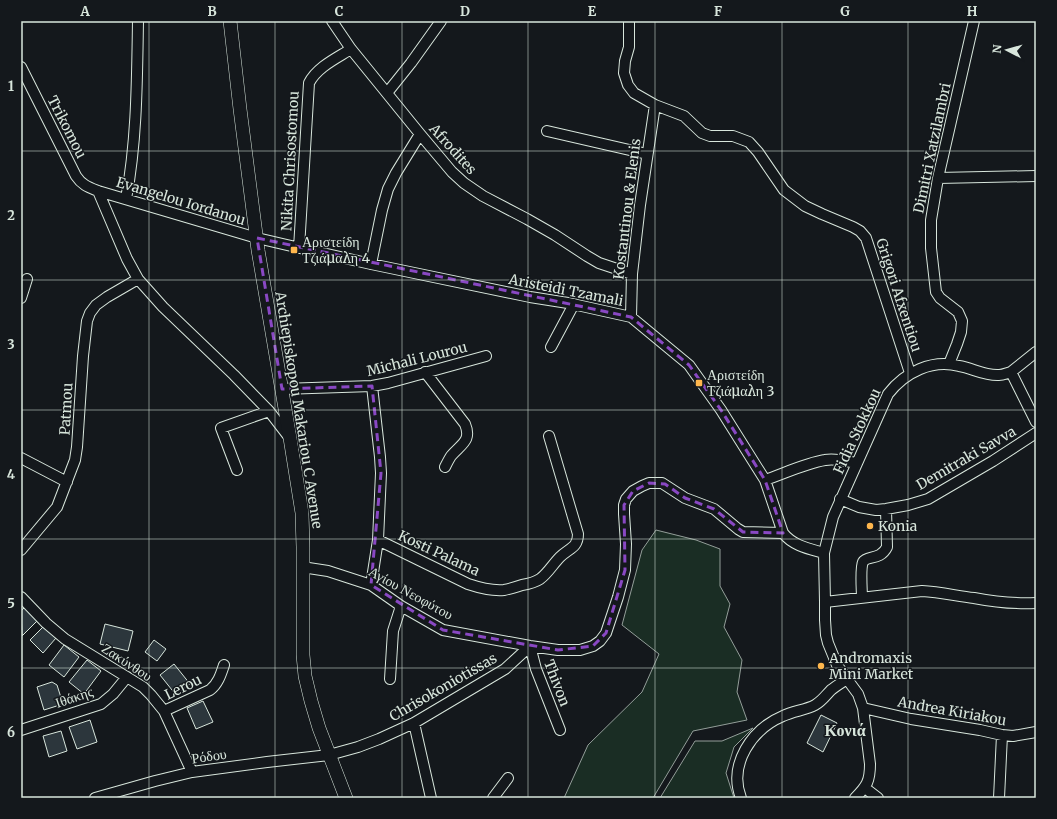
<svg xmlns="http://www.w3.org/2000/svg" width="1057" height="819" font-family="Merriweather,serif">
  <rect width="100%" height="100%" fill="#14181c"/>
  <path fill="#1a2d24" stroke="#939e99" d="M 656,530 L 696,540 L 720,549 L 720,586 L 730,604 L 724,627 L 742,660 L 737,692 L 747,720 L 693,731 L 653,798 L 564,798 L 588,745 L 642,692 L 659,654 L 622,625 L 642,550 Z
    M 753,728 L 734,747 L 726,773 L 734,798 L 660,798 L 695,741 L 722,741 Z"/>
  <path fill="#2c363c" stroke="#d8e6dc" d="M 24,608 L 37,621 L 22,636 L 21,611 Z
    M 105,624 L 133,631 L 128,651 L 100,644 Z
    M 44,626 L 56,638 L 43,653 L 30,640 Z
    M 154,640 L 166,649 L 157,661 L 145,652 Z
    M 64,645 L 79,657 L 64,677 L 49,665 Z
    M 87,660 L 101,671 L 84,694 L 69,682 Z
    M 174,664 L 190,684 L 176,695 L 160,675 Z
    M 52,682 L 57,685 L 63,704 L 44,710 L 37,687 Z
    M 203,701 L 213,722 L 196,729 L 187,708 Z
    M 821,715 L 837,723 L 823,752 L 807,743 Z
    M 90,720 L 97,742 L 77,749 L 69,727 Z
    M 61,731 L 67,751 L 49,757 L 43,736 Z"/>
  <g fill="none" stroke-linecap="round" stroke-linejoin="round">
    <g stroke="#d8e6dc" stroke-width="12">
      <path id="minor" d="M 332,21 L 351,49 L 420,134 L 452,172 L 464,183 L 483,196 L 527,219 L 555,235 L 587,256 L 599,263 L 632,274
        M 629,21 L 629,47 L 625,61 L 624,73 L 628,85 L 634,93 L 655,105 L 684,116 L 702,133 L 710,136 L 733,136 L 749,142 L 758,152 L 784,190 L 805,206 L 822,214 L 853,227 L 860,231 L 866,238 L 910,373
        M 21,67 L 76,176 C 82,185 88,187 98,191 L 257,238 L 287,245 L 371,264 L 530,297 L 568,303 L 631,317 L 689,365 L 721,410 L 765,480 L 783,533 C 793,546 810,549 824,553
        M 387,93 L 411,63 L 441,21
        M 547,131 L 647,154
        M 938,178 L 1036,176
        M 98,191 L 127,259 L 138,279 L 163,307 L 234,375 L 269,411 L 289,437
        M 126,199 C 137,140 137,80 138,21
        M 299,248 L 309,83 C 317,67 337,58 351,49
        M 371,264 L 382,210 L 388,189 L 396,173 L 420,134
        M 21,298 L 27,279
        M 631,317 L 632,274 L 640,205 L 655,105
        M 551,347 L 574,304
        M 949,364 L 957,344 L 961,332 L 962,321 L 958,312 L 940,298 L 936,292 L 931,248 L 931,220 L 938,178 L 974,21
        M 425,372 L 465,424 C 472,441 461,444 451,456 C 449,459 447,463 445,467
        M 1011,372 L 1036,352
        M 282,389 L 372,386 L 388,383 L 486,356
        M 21,458 L 67,482
        M 237,470 L 221,428 L 269,411
        M 765,480 C 783,474 806,463 825,460 C 835,458 846,461 856,463
        M 840,499 L 859,507 L 876,510 L 886,509 L 908,505 L 928,499 L 993,461 L 1036,433
        M 378,540 L 468,584 C 480,588 492,591 504,590 C 510,589 516,587 522,585 C 528,584 534,583 540,579 C 548,573 553,564 560,557 C 569,548 578,548 578,534 L 549,436
        M 21,550 L 57,507 L 75,460 L 77,447 L 83,356 L 87,321 L 90,313 L 96,305 L 107,297 L 138,279
        M 302,567 L 328,571 L 371,585 L 401,606 L 443,630 L 530,646 L 558,650 L 580,650 L 593,646 L 600,641 L 606,633 L 618,597 L 625,570 L 626,544 L 624,514 L 624,505 L 626,499 L 633,491 L 642,486 L 649,483 L 662,483 L 685,498 L 714,509 L 738,529 L 743,532 L 783,533
        M 371,585 L 378,540 L 381,473 L 380,457 L 372,386
        M 21,597 L 46,623 L 65,639 L 143,687 L 151,695 L 164,711 L 192,772
        M 862,598 C 862,591 860,568 863,562 C 867,555 880,561 887,547 L 886,509
        M 825,602 L 922,591 C 940,592 957,596 974,598 C 995,602 1015,604 1036,603
        M 530,646 L 536,669 L 560,730
        M 390,679 L 393,631 L 401,606
        M 863,708 L 911,719 L 980,730 L 1002,735 L 1013,736 L 1036,732
        M 164,711 L 210,690 C 218,684 221,674 224,665
        M 414,723 L 431,798
        M 21,730 L 101,704 L 113,694 L 127,677
        M 865,788 L 878,798
        M 95,798 L 155,781 L 192,772 L 267,762 L 329,755 L 358,747 L 379,739 L 414,723 L 505,669 L 530,646
        M 493,798 L 508,778
        M 741,798 C 728,764 752,729 783,716 C 793,711 806,710 815,705 C 822,701 826,695 831,690 C 836,686 841,683 847,679
        M 855,798 C 867,786 870,781 870,764 L 863,708 L 858,694 L 847,679 L 837,665 L 828,643 L 826,635 L 825,620 L 825,602 L 824,553 L 833,517 L 888,394 C 905,372 932,359 959,366 C 972,368 985,376 999,375 C 1003,375 1007,373 1011,372 L 1036,422
        M 999,798 L 1002,735"/>
    </g>
    <g stroke="#d8e6dc" stroke-width="14">
      <path id="major" d="M 230,21 L 240,109 L 258,250 L 290,438 L 302,513 L 303,547 L 303,655 L 305,676 L 311,701 L 319,728 L 346,798"/>
    </g>
    <use href="#minor" stroke="#14181c" stroke-width="10"/>
    <use href="#major" stroke="#14181c" stroke-width="13"/>
  </g>
  <path fill="none" stroke="#8948c3" stroke-width="3" stroke-dasharray="8 5" stroke-linejoin="round" d="M 257,238 L 631,317 L 689,365 L 721,410 L 765,480 L 783,533 L 743,532 L 714,509 L 685,498 L 665,484 L 649,483 L 633,491 L 624,505 L 625,570 L 606,633 L 593,646 L 558,650 L 443,630 L 371,585 L 381,473 L 372,386 L 282,389 Z"/>
  <path fill="none" stroke="#d8e6dc" stroke-width="1" stroke-opacity="0.55" d="M 149,21 L 149,798M 275,21 L 275,798M 402,21 L 402,798M 528,21 L 528,798M 655,21 L 655,798M 782,21 L 782,798M 908,21 L 908,798M 21,151 L 1036,151M 21,280 L 1036,280M 21,410 L 1036,410M 21,539 L 1036,539M 21,668 L 1036,668"/>
  <g fill="#ffb74d" stroke="#14181c" stroke-width="1.5">
    <rect x="290" y="246" width="8" height="8" rx="2"/>
    <rect x="695" y="379" width="8" height="8" rx="2"/>
    <circle cx="870" cy="526" r="4"/>
    <circle cx="821" cy="666" r="4"/>
  </g>
  <g text-anchor="middle" stroke-width="3" stroke-linejoin="round" paint-order="stroke">
    <g font-size="14" fill="#d8e6dc" stroke="#14181c">
      <text transform="translate(67 127) rotate(63)" y="5">Trikomou</text>
      <text transform="translate(932 148) rotate(-78)" y="5">Dimitri Xatzilambri</text>
      <text transform="translate(453 149) rotate(48)" y="5">Afrodites</text>
      <text transform="translate(290 161) rotate(-87)" y="5">Nikita Chrisostomou</text>
      <text transform="translate(181 201) rotate(17)" y="5">Evangelou Iordanou</text>
      <text transform="translate(627 209) rotate(-83)" y="5">Kostantinou &amp; Elenis</text>
      <text transform="translate(566 290) rotate(11)" y="5">Aristeidi Tzamali</text>
      <text transform="translate(899 295) rotate(72)" y="5">Grigori Afxentiou</text>
      <text transform="translate(417 359) rotate(-14)" y="5">Michali Lourou</text>
      <text transform="translate(66 409) rotate(-87)" y="5">Patmou</text>
      <text transform="translate(299 410) rotate(81)" y="5">Archiepiskopou Makariou C Avenue</text>
      <text transform="translate(857 431) rotate(-65)" y="5">Fidia Stokkou</text>
      <text transform="translate(966 458) rotate(-30)" y="5">Demitraki Savva</text>
      <text transform="translate(439 553) rotate(25)" y="5">Kosti Palama</text>
      <text transform="translate(411 593) rotate(29)" y="5">Αγίου Νεοφύτου</text>
      <text transform="translate(127 662) rotate(33)" y="5">Ζακύνθου</text>
      <text transform="translate(557 683) rotate(69)" y="5">Thivon</text>
      <text transform="translate(183 687) rotate(-26)" y="5">Lerou</text>
      <text transform="translate(443 687) rotate(-30)" y="5">Chrisokoniotissas</text>
      <text transform="translate(74 697) rotate(-19)" y="5">Ιθάκης</text>
      <text transform="translate(952 711) rotate(10)" y="5">Andrea Kiriakou</text>
      <text transform="translate(209 756) rotate(-8)" y="5">Ρόδου</text>
    </g>
    <g font-size="14" fill="#d8e6dc" stroke="#14181c" text-anchor="start">
      <text x="302" y="247">Αριστείδη<tspan x="302" dy="16">Τζιάμαλη 4</tspan></text>
      <text x="707" y="380">Αριστείδη<tspan x="707" dy="16">Τζιάμαλη 3</tspan></text>
      <text x="878" y="531">Konia</text>
      <text x="829" y="663">Andromaxis<tspan x="829" dy="16">Mini Market</tspan></text>
    </g>
    <g font-size="16" font-weight="bold" fill="#d8e6dc" stroke="#14181c">
      <text x="845" y="736">Κονιά</text>
    </g>
  </g>
  <rect width="1057" height="819" fill="none" stroke="#14181c" stroke-width="44"/>
  <g transform="translate(1007 50) rotate(276)" stroke="#14181c" stroke-width="3" paint-order="stroke">
  <path d="M0-3L7 15L0 10L-7 15Z" fill="#d8e6dc"/>
  <text y="-6" font-size="11" font-weight="bold" text-anchor="middle" fill="#d8e6dc">N</text>
  </g>
  <rect x="22" y="22" width="1013" height="775" fill="none" stroke="#d8e6dc" stroke-width="1.5"/>
  <g font-size="13" text-anchor="middle" font-weight="bold" fill="#d8e6dc">
    <text x="85" y="16">A</text>
    <text x="212" y="16">B</text>
    <text x="339" y="16">C</text>
    <text x="465" y="16">D</text>
    <text x="592" y="16">E</text>
    <text x="718" y="16">F</text>
    <text x="845" y="16">G</text>
    <text x="972" y="16">H</text>
    <text x="11" y="91">1</text>
    <text x="11" y="220">2</text>
    <text x="11" y="349">3</text>
    <text x="11" y="479">4</text>
    <text x="11" y="608">5</text>
    <text x="11" y="737">6</text>
  </g>
</svg>
